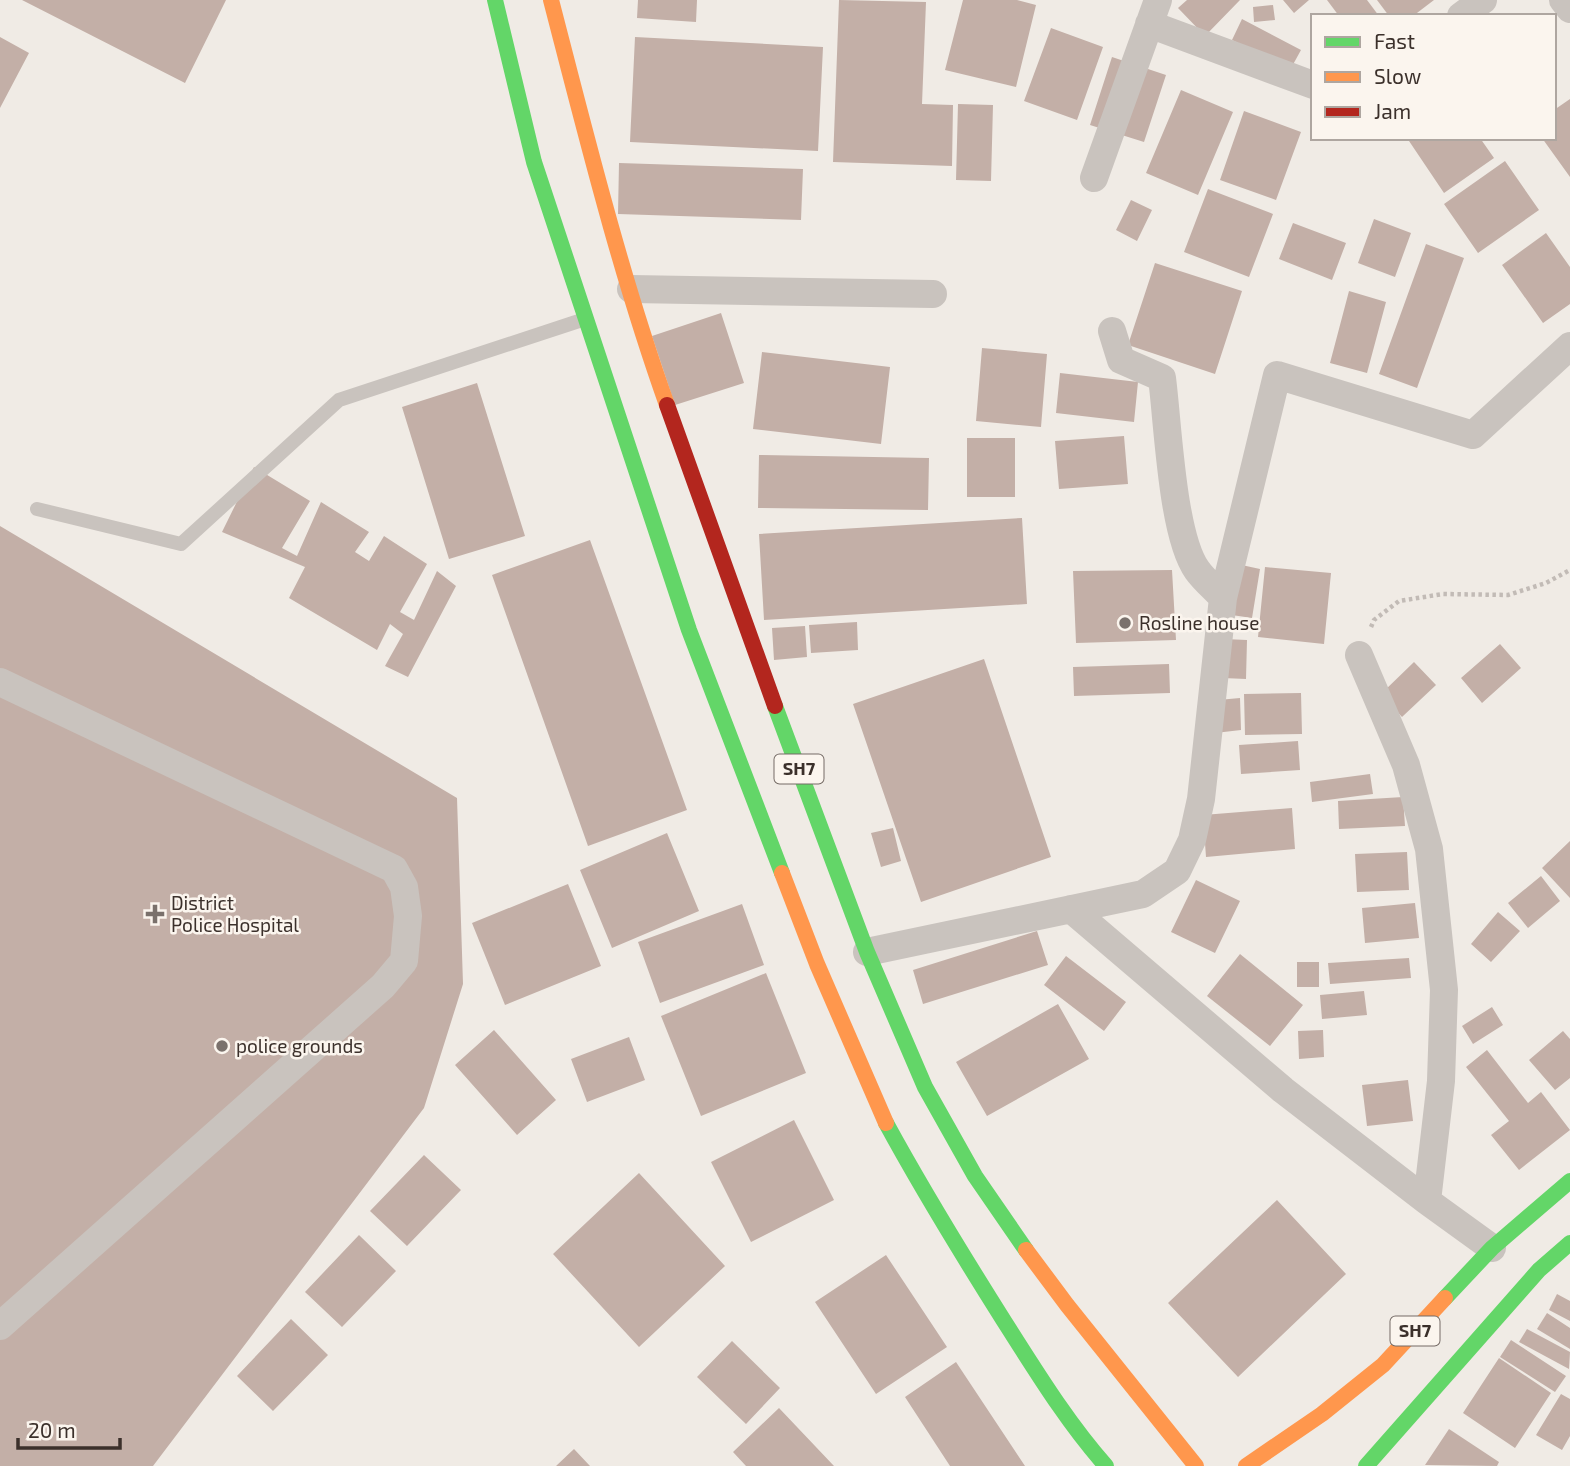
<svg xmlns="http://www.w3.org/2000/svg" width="1570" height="1466" font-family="'Exo 2',sans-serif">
  <rect width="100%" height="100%" fill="#f0ebe5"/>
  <path fill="#c3afa7" d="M 22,0 L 226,0 L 185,83 Z
    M 638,0 L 697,0 L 696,22 L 637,18 Z
    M 839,0 L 926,2 L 922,104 L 953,105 L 952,166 L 833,162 Z
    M 963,0 L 1017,0 L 1036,5 L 1016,87 L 945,70 Z
    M 1187,0 L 1240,0 L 1205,36 L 1178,8 Z
    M 1283,0 L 1309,0 L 1294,13 Z
    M 1327,0 L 1367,0 L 1379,16 L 1339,16 Z
    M 1377,0 L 1434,0 L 1413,16 L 1389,16 Z
    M 1273,5 L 1275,20 L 1254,22 L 1253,7 Z
    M 1242,19 L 1301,50 L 1290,70 L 1232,40 Z
    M 1051,28 L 1103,47 L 1077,120 L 1024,101 Z
    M 0,37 L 29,53 L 0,108 Z
    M 635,37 L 823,47 L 818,151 L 630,142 Z
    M 1112,57 L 1166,75 L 1144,142 L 1090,125 Z
    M 1181,90 L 1233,112 L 1198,195 L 1146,173 Z
    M 1570,99 L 1570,177 L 1542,138 L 1554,138 L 1554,110 Z
    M 958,104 L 993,105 L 991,181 L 956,180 Z
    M 1244,111 L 1301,132 L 1276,200 L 1220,180 Z
    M 1407,138 L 1480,138 L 1494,158 L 1444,193 Z
    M 1505,161 L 1539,210 L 1478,253 L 1444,204 Z
    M 619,163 L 803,169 L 801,220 L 618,214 Z
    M 1208,189 L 1273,214 L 1249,277 L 1184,252 Z
    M 1131,200 L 1152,210 L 1137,241 L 1116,230 Z
    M 1374,219 L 1411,233 L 1395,277 L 1358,263 Z
    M 1293,223 L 1346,243 L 1332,280 L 1279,259 Z
    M 1546,233 L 1570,267 L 1570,304 L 1543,323 L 1502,265 Z
    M 1426,244 L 1464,258 L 1417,388 L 1379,374 Z
    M 1155,263 L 1242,291 L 1215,374 L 1128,345 Z
    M 1349,291 L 1386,302 L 1367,373 L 1330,363 Z
    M 721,313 L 744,383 L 675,405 L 652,336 Z
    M 982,348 L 1047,354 L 1041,427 L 976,421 Z
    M 762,352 L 890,367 L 881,444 L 753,429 Z
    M 1060,373 L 1138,382 L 1134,422 L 1056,413 Z
    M 477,383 L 525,536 L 449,559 L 402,407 Z
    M 1124,436 L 1128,484 L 1059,489 L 1055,441 Z
    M 967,438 L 1015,438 L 1015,497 L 967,497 Z
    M 759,455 L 929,458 L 928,510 L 758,508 Z
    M 254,467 L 310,501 L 282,548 L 297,556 L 321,502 L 369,532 L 355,552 L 369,561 L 384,536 L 427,564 L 400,612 L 414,620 L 437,571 L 456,586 L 408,677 L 385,666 L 403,634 L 390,624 L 377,650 L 289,598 L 305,567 L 222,532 Z
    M 1022,518 L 1027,604 L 764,620 L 759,534 Z
    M 0,526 L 457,798 L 463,984 L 424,1108 L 153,1466 L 0,1466 Z
    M 590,540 L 687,810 L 588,846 L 492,575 Z
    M 1237,564 L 1260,569 L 1252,618 L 1225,614 Z
    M 1265,567 L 1331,573 L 1324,644 L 1258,637 Z
    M 1172,570 L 1176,640 L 1076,643 L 1073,571 Z
    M 857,622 L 858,650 L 811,653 L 809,625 Z
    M 805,626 L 807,657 L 774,660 L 772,628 Z
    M 1224,639 L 1247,640 L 1246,679 L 1223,678 Z
    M 1500,644 L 1521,668 L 1482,703 L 1461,678 Z
    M 984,659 L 1051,857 L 921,902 L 853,704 Z
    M 1414,662 L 1436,685 L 1402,717 L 1381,694 Z
    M 1169,664 L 1170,693 L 1074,696 L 1073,667 Z
    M 1301,693 L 1302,734 L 1245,735 L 1244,694 Z
    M 1240,698 L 1241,730 L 1215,733 L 1218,700 Z
    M 1298,741 L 1300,770 L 1241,774 L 1239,745 Z
    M 1370,774 L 1373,794 L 1312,802 L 1310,782 Z
    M 1403,797 L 1405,826 L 1339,829 L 1338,801 Z
    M 1292,808 L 1295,849 L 1206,857 L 1203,815 Z
    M 893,828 L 901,861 L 881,867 L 871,833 Z
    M 667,833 L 699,911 L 612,948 L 580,870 Z
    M 1570,841 L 1570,898 L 1542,868 Z
    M 1407,852 L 1409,890 L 1357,892 L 1355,854 Z
    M 1541,876 L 1560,901 L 1528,928 L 1508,903 Z
    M 1196,880 L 1240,901 L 1215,953 L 1171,932 Z
    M 568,884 L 601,966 L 505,1005 L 472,923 Z
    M 1415,903 L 1419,938 L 1365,943 L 1362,908 Z
    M 742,904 L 764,965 L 660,1003 L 638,942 Z
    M 1498,912 L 1520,931 L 1491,962 L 1471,944 Z
    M 1037,931 L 1048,965 L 923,1004 L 913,970 Z
    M 1240,954 L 1303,1005 L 1270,1046 L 1207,996 Z
    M 1066,956 L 1126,1002 L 1104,1031 L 1044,985 Z
    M 1409,958 L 1411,978 L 1330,984 L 1328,963 Z
    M 1297,962 L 1319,962 L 1319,987 L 1297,987 Z
    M 766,973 L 806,1073 L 701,1116 L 661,1016 Z
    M 1364,991 L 1367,1015 L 1322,1019 L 1320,995 Z
    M 1058,1004 L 1089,1059 L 987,1116 L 956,1062 Z
    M 1492,1007 L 1503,1025 L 1473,1044 L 1462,1026 Z
    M 494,1030 L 556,1100 L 517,1135 L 455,1065 Z
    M 1323,1030 L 1324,1057 L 1299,1059 L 1298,1031 Z
    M 1563,1031 L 1570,1039 L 1570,1078 L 1555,1090 L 1529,1060 Z
    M 629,1037 L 645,1080 L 587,1102 L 571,1059 Z
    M 1487,1050 L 1528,1103 L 1541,1092 L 1570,1130 L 1519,1170 L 1491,1135 L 1509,1121 L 1466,1067 Z
    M 1408,1080 L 1413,1121 L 1367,1126 L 1362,1085 Z
    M 794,1120 L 834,1200 L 751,1242 L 711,1162 Z
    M 424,1155 L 461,1190 L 407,1246 L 370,1211 Z
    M 639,1173 L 725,1266 L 639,1347 L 553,1254 Z
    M 1277,1200 L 1346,1274 L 1238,1377 L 1168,1303 Z
    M 359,1235 L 396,1271 L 342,1327 L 305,1292 Z
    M 886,1255 L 947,1347 L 876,1394 L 815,1302 Z
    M 1557,1294 L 1570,1301 L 1570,1321 L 1549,1310 Z
    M 1547,1313 L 1570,1328 L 1570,1349 L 1537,1329 Z
    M 291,1319 L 328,1355 L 273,1411 L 237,1376 Z
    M 1527,1329 L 1570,1352 L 1569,1369 L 1519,1342 Z
    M 1511,1340 L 1566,1376 L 1555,1392 L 1500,1357 Z
    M 732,1341 L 780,1388 L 746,1424 L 697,1377 Z
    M 1499,1358 L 1551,1393 L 1515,1448 L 1463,1413 Z
    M 956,1362 L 1025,1466 L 950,1466 L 905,1397 Z
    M 1561,1394 L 1570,1399 L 1570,1436 L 1562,1450 L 1536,1435 Z
    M 779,1408 L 834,1466 L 746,1466 L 733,1452 Z
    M 1449,1429 L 1499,1462 L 1497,1466 L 1425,1465 Z
    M 574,1449 L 590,1466 L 556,1466 Z"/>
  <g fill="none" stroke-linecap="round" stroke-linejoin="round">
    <path stroke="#c2bbb6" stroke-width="4.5" stroke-dasharray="3.5 3.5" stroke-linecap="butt" d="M 1371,627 L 1374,620 L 1399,601 L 1443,594 L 1508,595 L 1546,583 L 1570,570"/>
    <path stroke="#c9c3be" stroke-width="14" d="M 37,509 L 181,544 L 339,400 L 585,319"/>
    <path stroke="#c9c3be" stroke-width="28" d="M 1563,0 L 1570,9
      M 1461,16 L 1483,0
      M 1149,24 L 1313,85
      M 1094,178 L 1158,0
      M 631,289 L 933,294
      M 1112,331 L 1121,360 L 1162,378 C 1168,424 1172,535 1197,570 C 1204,580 1215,589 1223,598
      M 1359,655 L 1406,765 L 1429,849 L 1444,990 L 1441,1081 L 1427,1201 L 1492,1248
      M 0,682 L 394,869 L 404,887 L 408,916 L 404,961 L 383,986 L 0,1326
      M 1071,909 L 1283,1090 L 1427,1201
      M 867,952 L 1143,894 L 1177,871 L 1192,840 L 1201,799 L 1223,598 L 1277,375 L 1473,435 L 1570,346"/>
    <path stroke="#63d668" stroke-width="16" d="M 495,0 L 534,162 L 689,630 L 782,873
      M 775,706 L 867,952 L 925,1087 L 975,1176 L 1026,1250
      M 886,1123 C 923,1191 963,1256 1004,1321 C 1036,1371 1067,1422 1106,1466
      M 1445,1298 L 1492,1248 L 1570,1181
      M 1366,1466 L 1539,1270 L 1570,1243"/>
    <path stroke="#ff974d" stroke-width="16" d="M 551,0 C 586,135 620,273 667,405
      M 782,873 L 817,964 L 886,1123
      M 1026,1250 L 1067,1305 L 1196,1466
      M 1246,1466 L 1322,1414 L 1383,1365 L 1445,1298"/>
    <path stroke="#b3261e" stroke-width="16" d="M 667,405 L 775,706"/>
  </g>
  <g fill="#7a716c" stroke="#fbf5ee" stroke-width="2.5">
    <circle cx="1125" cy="623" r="7"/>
    <path d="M151.5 903.5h7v7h7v7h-7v7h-7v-7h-7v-7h7z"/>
    <circle cx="222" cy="1046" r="7"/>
  </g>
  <g text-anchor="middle" stroke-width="5" stroke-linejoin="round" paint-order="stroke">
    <g fill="#fbf5ee" stroke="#756b66" stroke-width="2">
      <rect x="774.5" y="754.5" width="49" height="29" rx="5"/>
      <rect x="1390.5" y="1316.5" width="49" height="29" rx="5"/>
    </g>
    <g font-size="18" font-weight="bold" fill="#3b302b">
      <text x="799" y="775">SH7</text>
      <text x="1415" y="1337">SH7</text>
    </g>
    <g font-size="19" fill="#3b302b" stroke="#fbf5ee" text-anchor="start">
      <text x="1139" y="630">Rosline house</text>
      <text x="171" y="910">District<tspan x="171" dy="22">Police Hospital</tspan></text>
      <text x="236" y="1053">police grounds</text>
    </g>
  </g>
  <rect x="1311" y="14" width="245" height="126" fill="#fbf5ee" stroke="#aea6a0" stroke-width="2"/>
  <rect x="1325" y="37" width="35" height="10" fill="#63d668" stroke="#aea6a0" stroke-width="2"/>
  <text x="1374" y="49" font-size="21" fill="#3b302b">Fast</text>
  <rect x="1325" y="72" width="35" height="10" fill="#ff974d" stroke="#aea6a0" stroke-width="2"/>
  <text x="1374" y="84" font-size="21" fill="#3b302b">Slow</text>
  <rect x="1325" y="107" width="35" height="10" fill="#b3261e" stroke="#aea6a0" stroke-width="2"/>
  <text x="1374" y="119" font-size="21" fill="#3b302b">Jam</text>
  <path d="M18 1438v10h102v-10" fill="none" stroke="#3b302b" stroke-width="3.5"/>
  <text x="28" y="1438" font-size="21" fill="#3b302b" stroke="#fbf5ee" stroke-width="5" paint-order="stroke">20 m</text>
</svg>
